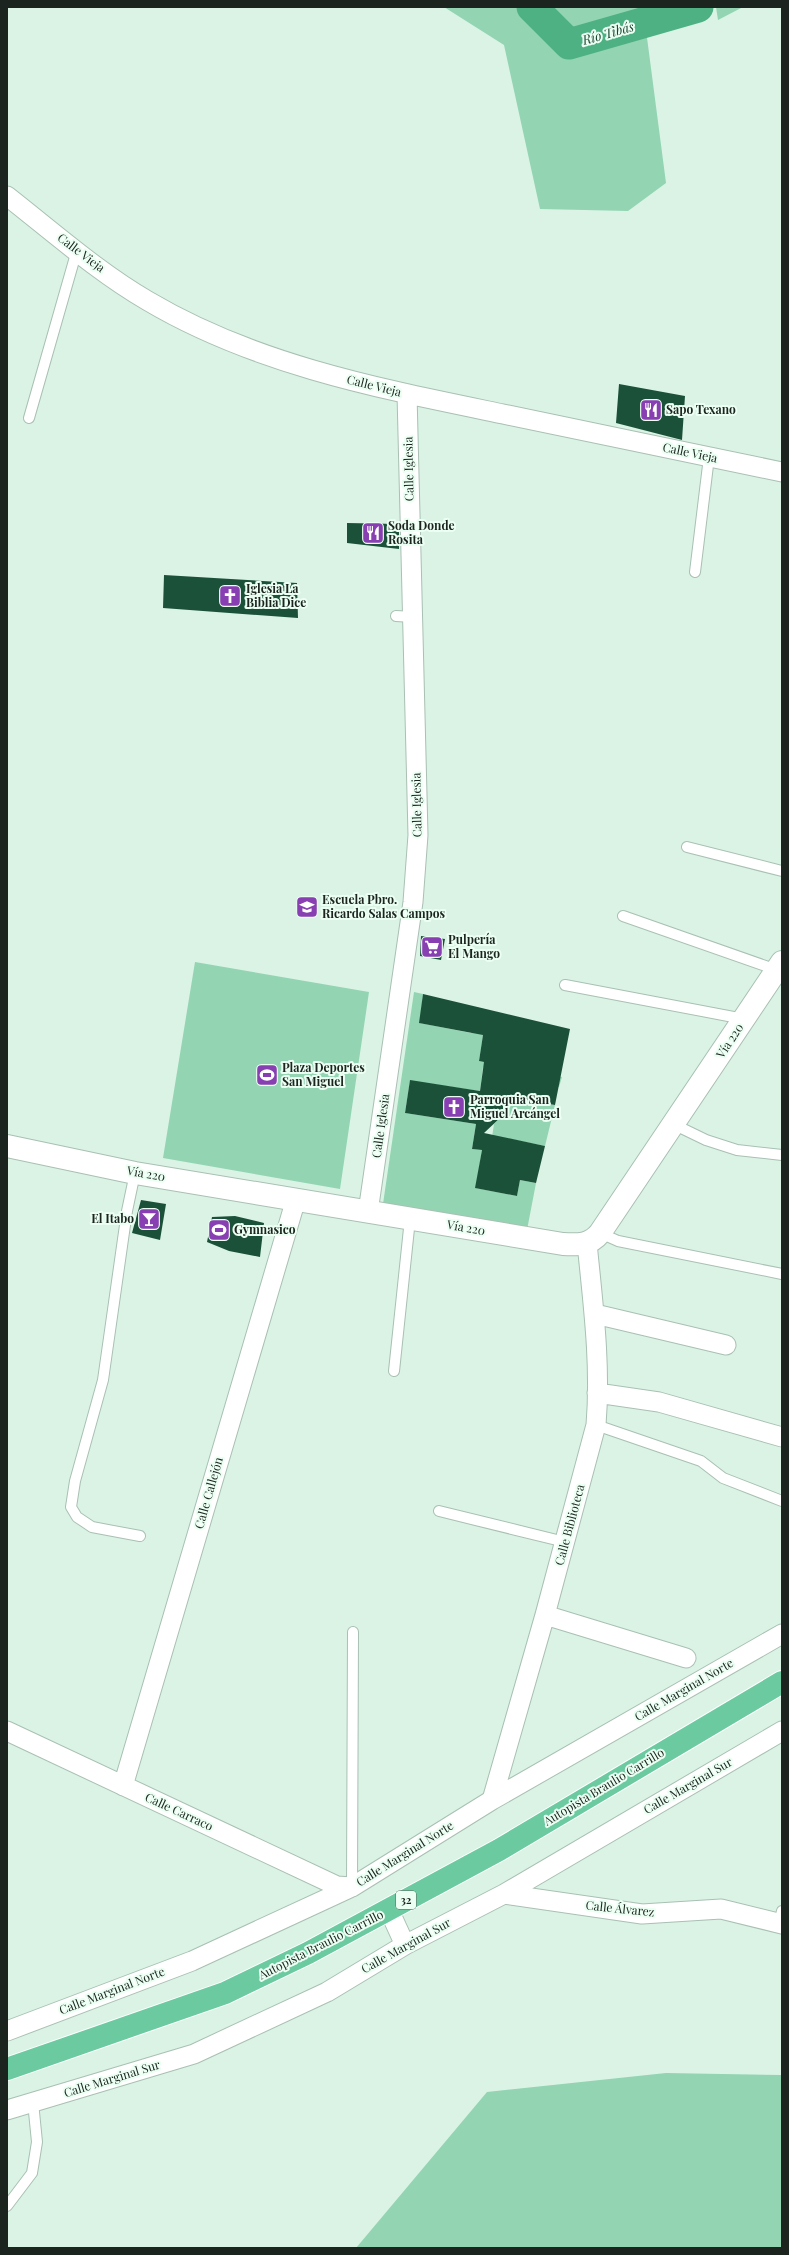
<svg xmlns="http://www.w3.org/2000/svg" width="789" height="2255" font-family="'Playfair Display',serif">
  <rect width="100%" height="100%" fill="#daf3e5"/>
  <path fill="#93d4b2" d="M 444,7 L 643,7 L 666,183 L 628,211 L 540,209 L 504,45 Z
    M 716,7 L 743,7 L 718,20 Z
    M 195,962 L 369,992 L 340,1189 L 163,1158 Z
    M 414,992 L 423,994 L 420,1023 L 471,1033 L 476,1007 L 487,1010 L 479,1061 L 562,1077 L 559,1087 L 501,1078 L 483,1067 L 480,1091 L 410,1081 L 405,1113 L 476,1124 L 472,1149 L 482,1150 L 476,1188 L 517,1196 L 520,1180 L 536,1183 L 527,1230 L 383,1204 Z
    M 498,1096 L 555,1105 L 545,1146 L 506,1138 L 491,1144 L 494,1124 L 500,1118 L 503,1110 Z
    M 666,2073 L 781,2075 L 782,2248 L 356,2248 L 487,2092 Z"/>
  <g fill="none" stroke-linecap="round" stroke-linejoin="round">
    <path stroke="#4eb183" stroke-width="31" d="M 532,7 L 569,44 L 698,7"/>
  </g>
  <path fill="#1c5139" d="M 619,384 L 685,396 L 682,440 L 616,423 Z
    M 347,523 L 399,524 L 399,549 L 347,543 Z
    M 164,575 L 297,583 L 298,618 L 163,608 Z
    M 421,936 L 445,939 L 441,960 L 420,956 Z
    M 423,994 L 570,1029 L 555,1105 L 507,1097 L 500,1118 L 484,1133 L 545,1146 L 536,1183 L 520,1180 L 517,1196 L 475,1188 L 482,1150 L 472,1149 L 476,1124 L 405,1113 L 410,1080 L 480,1091 L 484,1062 L 479,1061 L 483,1035 L 419,1023 Z
    M 141,1200 L 166,1204 L 160,1240 L 132,1233 Z
    M 235,1216 L 264,1223 L 260,1257 L 229,1251 L 207,1242 L 212,1217 Z"/>
  <g fill="none" stroke-linecap="round" stroke-linejoin="round">
    <g stroke="#a9c0b3" stroke-width="12">
      <path id="service" d="M 29,418 L 77,250
        M 695,572 L 709,457
        M 396,616 L 413,617
        M 687,847 L 782,871
        M 623,916 L 777,970
        M 565,985 L 744,1019
        M 675,1125 L 706,1140 L 737,1150 L 782,1155
        M 135,1173 L 127,1211 L 103,1380 L 75,1481 L 71,1507 L 77,1517 L 92,1527 L 140,1536
        M 600,1233 L 618,1241 L 782,1274
        M 394,1371 L 410,1219
        M 596,1425 L 701,1461 L 723,1478 L 782,1501
        M 439,1511 L 565,1542
        M 352,1887 L 353,1632
        M 779,1923 L 782,1911
        M 7,2206 L 32,2173 L 37,2142 L 33,2102"/>
    </g>
    <g stroke="#a9c0b3" stroke-width="21">
      <path id="minor" d="M 7,196 C 53,232 98,272 148,301 C 256,365 382,389 503,414 C 596,433 689,453 782,472
        M 368,1212 L 413,902 L 418,835 L 407,394
        M 595,1314 L 726,1345
        M 597,1393 L 659,1402 L 782,1437
        M 545,1615 L 686,1658
        M 7,1731 L 337,1886 L 352,1887
        M 123,1786 L 296,1199
        M 492,1800 L 545,1615 L 596,1425 C 601,1364 593,1304 587,1243
        M 504,1894 L 642,1914 L 721,1909 L 782,1924
        M 389,1910 L 405,1945
        M 7,2031 L 192,1961 L 352,1887 L 492,1800 L 782,1634
        M 7,2110 L 194,2054 L 327,1992 L 405,1945 L 504,1894 L 782,1731"/>
    </g>
    <g stroke="#a9c0b3" stroke-width="24">
      <path id="secondary" d="M 7,1146 L 135,1173 L 563,1244 C 579,1245 590,1245 600,1233 L 782,962"/>
    </g>
    <g stroke="#fff" stroke-width="24">
      <path id="trunk" d="M 7,2069 L 225,1993 L 308,1953 L 499,1850 L 782,1682"/>
    </g>
    <use href="#service" stroke="#fff" stroke-width="10"/>
    <use href="#minor" stroke="#fff" stroke-width="19"/>
    <use href="#secondary" stroke="#fff" stroke-width="22"/>
    <use href="#trunk" stroke="#6ccaa0" stroke-width="22"/>
  </g>
  <defs>
    <g id="restaurant-square" transform="scale(1.15)"><rect x="-9" y="-9" width="18" height="18" rx="4" fill="#873fb1" stroke="#ebfff3"/><path d="M-5-6h1v4h1v-4h1v4h1v-4h1v5L-1.5 .5V6h-2V.5L-5-1ZM5-6V6H3V1.5H1.5Q1.5-4 5-6Z" fill="#fff"/></g>
    <g id="church-square" transform="scale(1.15)"><rect x="-9" y="-9" width="18" height="18" rx="4" fill="#873fb1" stroke="#ebfff3"/><path d="M-1.2-6h2.4v3.5h3.3v2.4h-3.3V6h-2.4V-.1h-3.3v-2.4h3.3Z" fill="#fff"/></g>
    <g id="school-square" transform="scale(1.15)"><rect x="-9" y="-9" width="18" height="18" rx="4" fill="#873fb1" stroke="#ebfff3"/><path d="M0-5L7-2L0 1L-7-2ZM-4 1L0 2.5L4 1V4Q0 6-4 4Z" fill="#fff"/></g>
    <g id="supermarket-square" transform="scale(1.15)"><rect x="-9" y="-9" width="18" height="18" rx="4" fill="#873fb1" stroke="#ebfff3"/><path d="M-6-5.5h2.5l.6 2H6L4.5 2H-2.5L-4.4-4H-6ZM-1.5 3.2a1.3 1.3 0 1 0 .1 0ZM3 3.2a1.3 1.3 0 1 0 .1 0Z" fill="#fff"/></g>
    <g id="stadium-square" transform="scale(1.15)"><rect x="-9" y="-9" width="18" height="18" rx="4" fill="#873fb1" stroke="#ebfff3"/><path d="M0-5a6.5 5 0 1 0 0 10a6.5 5 0 1 0 0-10ZM-3.5-1.8h7v3.6h-7Z" fill="#fff"/></g>
    <g id="bar-square" transform="scale(1.15)"><rect x="-9" y="-9" width="18" height="18" rx="4" fill="#873fb1" stroke="#ebfff3"/><path d="M-6-5H6L.8 .8V4.5H3.5V6h-7V4.5H-.8V.8Z" fill="#fff"/></g>
  </defs>
  <g fill-rule="evenodd">
    <use href="#restaurant-square" x="651" y="410"/>
    <use href="#restaurant-square" x="373" y="533"/>
    <use href="#church-square" x="230" y="596"/>
    <use href="#school-square" x="307" y="907"/>
    <use href="#supermarket-square" x="432" y="947"/>
    <use href="#stadium-square" x="267" y="1075"/>
    <use href="#church-square" x="454" y="1107"/>
    <use href="#bar-square" x="149" y="1219"/>
    <use href="#stadium-square" x="219" y="1230"/>
  </g>
  <g text-anchor="middle" stroke-width="4" stroke-linejoin="round" paint-order="stroke">
    <rect fill="#ebfff3" stroke="#59665f" stroke-width="1" x="396" y="1891" width="20" height="18" rx="3"/>
    <g font-size="11" font-weight="bold" fill="#1b241f">
      <text x="406" y="1904">32</text>
    </g>
    <g font-size="12" fill="#1b241f" stroke="#ebfff3">
      <text transform="translate(81 253) rotate(37)" y="4">Calle Vieja</text>
      <text transform="translate(374 386) rotate(14)" y="4">Calle Vieja</text>
      <text transform="translate(690 453) rotate(12)" y="4">Calle Vieja</text>
      <text transform="translate(409 469) rotate(-91)" y="4">Calle Iglesia</text>
      <text transform="translate(417 805) rotate(-91)" y="4">Calle Iglesia</text>
      <text transform="translate(730 1041) rotate(-57)" y="4">Vía 220</text>
      <text transform="translate(381 1126) rotate(-82)" y="4">Calle Iglesia</text>
      <text transform="translate(146 1174) rotate(10)" y="4">Vía 220</text>
      <text transform="translate(466 1228) rotate(10)" y="4">Vía 220</text>
      <text transform="translate(209 1493) rotate(-74)" y="4">Calle Callejón</text>
      <text transform="translate(570 1525) rotate(-75)" y="4">Calle Biblioteca</text>
      <text transform="translate(684 1690) rotate(-30)" y="4">Calle Marginal Norte</text>
      <text transform="translate(688 1786) rotate(-30)" y="4">Calle Marginal Sur</text>
      <text transform="translate(604 1787) rotate(-31)" y="4">Autopista Braulio Carrillo</text>
      <text transform="translate(179 1812) rotate(25)" y="4">Calle Carraco</text>
      <text transform="translate(405 1854) rotate(-32)" y="4">Calle Marginal Norte</text>
      <text transform="translate(620 1909) rotate(6)" y="4">Calle Álvarez</text>
      <text transform="translate(321 1945) rotate(-27)" y="4">Autopista Braulio Carrillo</text>
      <text transform="translate(406 1946) rotate(-29)" y="4">Calle Marginal Sur</text>
      <text transform="translate(112 1991) rotate(-21)" y="4">Calle Marginal Norte</text>
      <text transform="translate(112 2079) rotate(-17)" y="4">Calle Marginal Sur</text>
    </g>
    <g font-size="12" font-weight="bold" fill="#1b241f" stroke="#ebfff3" text-anchor="start">
      <text x="666" y="414">Sapo Texano</text>
      <text x="388" y="530">Soda Donde<tspan x="388" dy="14">Rosita</tspan></text>
      <text x="246" y="593">Iglesia La<tspan x="246" dy="14">Biblia Dice</tspan></text>
      <text x="322" y="904">Escuela Pbro.<tspan x="322" dy="14">Ricardo Salas Campos</tspan></text>
      <text x="448" y="944">Pulpería<tspan x="448" dy="14">El Mango</tspan></text>
      <text x="282" y="1072">Plaza Deportes<tspan x="282" dy="14">San Miguel</tspan></text>
      <text x="470" y="1104">Parroquia San<tspan x="470" dy="14">Miguel Arcángel</tspan></text>
      <text x="134" y="1223" text-anchor="end">El Itabo</text>
      <text x="234" y="1234">Gymnasico</text>
    </g>
    <g font-size="13" font-style="italic" fill="#18422f" stroke="#ebfff3">
      <text transform="translate(608 33) rotate(-16)" y="5">Río Tibás</text>
    </g>
  </g>
  <rect width="789" height="2255" fill="none" stroke="#1b241f" stroke-width="16"/>
</svg>
